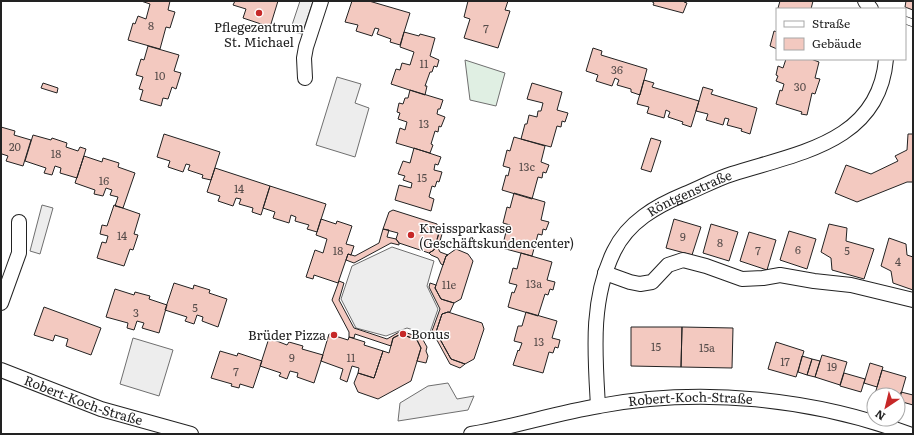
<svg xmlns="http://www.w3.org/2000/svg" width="914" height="435" font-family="Literata,serif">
  <rect width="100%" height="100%" fill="#fff"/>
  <path fill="#e0efe3" stroke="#6f6f6f" d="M 465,60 L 505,73 L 496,106 L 470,100 Z"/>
  <path fill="#ededed" stroke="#6f6f6f" d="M 300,1 L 313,1 L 302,34 L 290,31 Z
    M 337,77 L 361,84 L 355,103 L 369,108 L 355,157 L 316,145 Z
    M 42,205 L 53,208 L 40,254 L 30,251 Z
    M 392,247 L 434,261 L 427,286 L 438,309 L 429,335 L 407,328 L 386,336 L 356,328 L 341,299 L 352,266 Z
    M 133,338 L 173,350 L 159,396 L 120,384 Z
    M 448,383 L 457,399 L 474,396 L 468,410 L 398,421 L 400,403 L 428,386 Z"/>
  <path fill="#f3c9c0" stroke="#222" d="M 141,1 L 170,1 L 168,10 L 175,12 L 170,28 L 166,27 L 160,49 L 128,40 L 133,23 L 135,24 L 138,16 L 146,19 L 150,4 Z
    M 235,1 L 278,1 L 270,27 L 243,18 L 246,9 L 233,5 Z
    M 352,1 L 369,1 L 410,13 L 400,45 L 390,42 L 391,39 L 377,34 L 379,29 L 375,28 L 372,36 L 356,31 L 358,25 L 345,22 Z
    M 468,1 L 508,1 L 505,10 L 510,11 L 498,48 L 464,38 L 470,19 L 464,17 Z
    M 651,1 L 685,1 L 684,2 L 687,3 L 683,13 L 653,5 L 654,3 Z
    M 780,1 L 813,1 L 811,9 L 782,9 L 778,8 Z
    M 906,1 L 913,1 L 913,10 L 905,7 Z
    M 774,31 L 777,32 L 777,49 L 770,46 Z
    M 404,32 L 419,36 L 420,34 L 435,38 L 430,56 L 439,60 L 437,67 L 434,66 L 432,72 L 430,72 L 425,86 L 427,86 L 425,95 L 391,84 L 396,69 L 400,70 L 402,63 L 410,65 L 414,52 L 400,47 Z
    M 148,46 L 179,55 L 174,71 L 181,73 L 176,89 L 172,87 L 168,99 L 163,98 L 161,106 L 140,100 L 143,90 L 139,89 L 143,77 L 136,75 L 141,59 L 144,60 Z
    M 593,48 L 602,51 L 601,55 L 647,69 L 640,95 L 631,92 L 631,89 L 617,85 L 619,80 L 615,78 L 612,86 L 596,81 L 598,75 L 586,71 Z
    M 786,59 L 811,59 L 819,62 L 815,78 L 820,79 L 815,94 L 812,93 L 807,115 L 801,114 L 802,112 L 776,104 L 780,90 L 782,91 L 784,84 L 776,81 L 778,76 L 776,75 L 778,66 L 783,68 Z
    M 644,80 L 654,83 L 652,87 L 699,101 L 691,127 L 682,124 L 683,122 L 668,117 L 670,112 L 666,110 L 664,118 L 647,113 L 649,107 L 637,104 Z
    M 43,83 L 58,88 L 57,93 L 41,88 Z
    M 532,83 L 562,92 L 557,110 L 568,113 L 565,122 L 562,121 L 561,127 L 557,126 L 551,147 L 521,139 L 525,124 L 527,124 L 529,115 L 537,117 L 538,111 L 541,111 L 543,103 L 527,99 Z
    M 703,87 L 713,90 L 711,94 L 757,108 L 750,134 L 741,131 L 742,129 L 727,125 L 729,119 L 725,118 L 723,125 L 706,120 L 708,114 L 696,111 Z
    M 410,90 L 443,100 L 440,109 L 438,109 L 437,114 L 445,117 L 441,127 L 439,126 L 438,132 L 435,131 L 431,144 L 433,145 L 430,153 L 396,143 L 400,128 L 405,130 L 407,122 L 398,119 L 400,113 L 397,112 L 399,103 L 403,104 L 405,98 L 408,98 Z
    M 1,127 L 15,131 L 14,135 L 31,140 L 23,166 L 6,161 L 8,156 L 2,154 L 1,156 Z
    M 164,134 L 220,152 L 211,180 L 202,178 L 203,175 L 188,170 L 190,165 L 186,164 L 183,172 L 168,167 L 170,161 L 157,157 Z
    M 908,134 L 913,134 L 913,182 L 907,182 L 857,202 L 835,193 L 846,165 L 871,174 L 898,161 L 895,156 L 907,150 Z
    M 33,135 L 51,140 L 52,138 L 67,143 L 66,147 L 78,151 L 80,147 L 86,149 L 77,178 L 60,173 L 61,168 L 55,166 L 52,175 L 44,173 L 46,168 L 25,161 Z
    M 514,137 L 545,146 L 541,162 L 549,165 L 546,173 L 543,172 L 542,178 L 538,177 L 532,199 L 502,190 L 506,175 L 508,176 L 510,168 L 503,166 L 507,150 L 510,151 Z
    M 651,138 L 661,141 L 651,172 L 641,169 Z
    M 414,148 L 441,157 L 438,165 L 435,164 L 434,170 L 442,172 L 439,182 L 437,181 L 435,187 L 432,186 L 429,197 L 434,199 L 431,211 L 395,200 L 399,185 L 411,188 L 412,183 L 403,180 L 405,176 L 398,174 L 403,161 L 410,163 Z
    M 84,156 L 102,162 L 103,158 L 119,163 L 118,167 L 135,173 L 123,208 L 115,206 L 118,197 L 110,195 L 112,190 L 106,188 L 103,196 L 94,194 L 95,190 L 75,183 Z
    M 215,168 L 270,186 L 261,215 L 252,212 L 253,208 L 239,204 L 241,199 L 236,198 L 233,206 L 218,201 L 220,196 L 207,192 Z
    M 270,186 L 326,204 L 317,232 L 307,229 L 309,225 L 295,221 L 296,217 L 291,215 L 289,223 L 273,218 L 275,212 L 263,208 Z
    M 514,193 L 545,202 L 541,220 L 549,222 L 546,230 L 543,229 L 542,235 L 538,234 L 532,256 L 502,248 L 506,232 L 508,233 L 510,225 L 503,223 L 507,207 L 510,208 Z
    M 114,205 L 140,214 L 134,234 L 138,235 L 133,250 L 130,249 L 124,266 L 97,258 L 102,242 L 106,243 L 108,236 L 100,234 L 102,225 L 107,226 Z
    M 393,210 L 437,224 L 440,230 L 434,250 L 429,253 L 399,243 L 396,239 L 398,233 L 383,229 L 389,212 Z
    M 321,219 L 336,224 L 337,221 L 352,226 L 346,244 L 354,246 L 351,255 L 348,254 L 338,283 L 314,275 L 313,279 L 306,277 L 315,250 L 323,253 L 327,239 L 316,235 Z
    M 674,219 L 701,227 L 692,255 L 666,248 Z
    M 711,224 L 738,232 L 729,261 L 703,253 Z
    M 829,224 L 847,228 L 846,241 L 874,249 L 864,279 L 832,270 L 831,258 L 821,252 Z
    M 383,229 L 389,230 L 387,237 L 396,239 L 399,243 L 399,245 L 391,243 L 354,263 L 346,260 L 348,254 L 355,256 L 379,243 Z
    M 789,231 L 816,239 L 807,269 L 780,260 Z
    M 439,232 L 442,234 L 438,248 L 440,252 L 448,255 L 446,256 L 443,265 L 441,264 L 438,258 L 431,255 L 429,253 L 434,250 Z
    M 749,232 L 776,240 L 767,270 L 740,261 Z
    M 889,238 L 906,244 L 907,255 L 913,257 L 913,290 L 893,283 L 891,271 L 881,266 Z
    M 456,249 L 468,254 L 473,261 L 461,299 L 454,303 L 441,299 L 435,288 L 446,256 Z
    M 521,253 L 552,262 L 547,280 L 555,282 L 553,290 L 550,289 L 548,295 L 545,294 L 538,316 L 508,307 L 512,292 L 514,293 L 517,285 L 509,283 L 513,268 L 517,269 Z
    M 339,281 L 344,283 L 339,300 L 354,328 L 387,339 L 401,331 L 422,338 L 427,347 L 426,351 L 428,356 L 426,363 L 417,361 L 421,348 L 417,340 L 401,334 L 393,338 L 391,346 L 355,334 L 354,338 L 349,337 L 349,332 L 332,300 Z
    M 174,283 L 193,289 L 194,285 L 210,290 L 209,293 L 227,299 L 218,327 L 202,321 L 203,317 L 197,315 L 194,324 L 185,321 L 187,317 L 165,310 Z
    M 430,283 L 436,285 L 435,288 L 441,299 L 454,303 L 450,312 L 448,312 L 442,314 L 436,332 L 451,359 L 465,364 L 460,368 L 450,364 L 432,331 L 440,309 L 429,287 Z
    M 115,289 L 134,295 L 135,292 L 150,296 L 149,299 L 167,305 L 159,333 L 142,328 L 144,323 L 137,321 L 134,330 L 127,328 L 128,323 L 106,317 Z
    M 44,307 L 101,328 L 91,355 L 66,346 L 68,339 L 55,335 L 53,341 L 34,335 Z
    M 448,312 L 482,323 L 484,329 L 474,359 L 465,364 L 451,359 L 436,332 L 442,314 Z
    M 526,312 L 557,321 L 552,338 L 560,340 L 558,348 L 555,347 L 553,353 L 549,352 L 543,373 L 513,365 L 518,350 L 519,351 L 522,343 L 514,341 L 518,326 L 522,326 Z
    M 631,327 L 682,327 L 681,367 L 631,366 Z
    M 682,327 L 733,328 L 732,368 L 681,367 Z
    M 329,334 L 348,340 L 349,337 L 365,342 L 364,345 L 383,351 L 374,378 L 358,373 L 359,368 L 352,366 L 347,382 L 340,379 L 343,369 L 321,361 Z
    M 401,334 L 417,340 L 421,348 L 411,381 L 378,399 L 358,392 L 354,383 L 358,373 L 374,378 L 383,351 L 389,353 L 393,338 Z
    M 269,338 L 287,345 L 289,342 L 303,346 L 302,349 L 323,355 L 314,383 L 297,377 L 298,373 L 290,371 L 287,379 L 279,376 L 281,373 L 260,366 Z
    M 776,342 L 804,351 L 796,377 L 768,369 Z
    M 220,351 L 237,356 L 238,353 L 262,361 L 253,388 L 240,384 L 239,388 L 231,386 L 232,384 L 211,378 Z
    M 822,355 L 847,362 L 840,385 L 815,377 Z
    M 802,356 L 812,359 L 807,375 L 798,372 Z
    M 812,359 L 820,361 L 815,377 L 807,375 Z
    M 870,363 L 883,367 L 877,387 L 864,383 Z
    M 882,370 L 906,377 L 899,401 L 898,395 L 875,394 Z
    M 844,373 L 865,379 L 861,392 L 840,386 Z
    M 901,392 L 913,395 L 913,405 L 899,401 Z"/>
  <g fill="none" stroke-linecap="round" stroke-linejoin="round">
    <g stroke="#222" stroke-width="8">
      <path id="lane" d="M 905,20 L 913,23"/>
    </g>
    <g stroke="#222" stroke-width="16">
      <g id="street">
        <path d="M 865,1 L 871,9"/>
        <path d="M 305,78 L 304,58 L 306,47 L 321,1"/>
        <path d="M 605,273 L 630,282 L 640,284 L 652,282 L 668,265 L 683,260 L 706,266 L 742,279 L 763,278 L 780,275 L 814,281 L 851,285 L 913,300"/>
        <path d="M 1,303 L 19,253 L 19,222"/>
        <path id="s1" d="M 1,370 L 101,409 L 191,434"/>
        <path id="s2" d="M 598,406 C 595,354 590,300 614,251 C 628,222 656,206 685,194 C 700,188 716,179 732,174 C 797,153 879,143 886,59"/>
        <path id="s3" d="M 471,434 C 514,427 556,413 599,406 C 701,387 812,398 909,434"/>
      </g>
    </g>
    <use href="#lane" stroke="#fff" stroke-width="7"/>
    <use href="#street" stroke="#fff" stroke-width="14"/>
  </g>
  <g fill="#c62828" stroke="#fff" stroke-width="1.5">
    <circle cx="259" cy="13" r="4"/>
    <circle cx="411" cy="235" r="4"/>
    <circle cx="403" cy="334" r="4"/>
    <circle cx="334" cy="335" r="4"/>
  </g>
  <g text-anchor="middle" stroke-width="3" stroke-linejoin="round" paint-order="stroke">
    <g font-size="11" fill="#564c4a">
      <text x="151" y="30">8</text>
      <text x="486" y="33">7</text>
      <text x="424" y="68">11</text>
      <text x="617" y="74">36</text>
      <text x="160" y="80">10</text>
      <text x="800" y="91">30</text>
      <text x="424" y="128">13</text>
      <text x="15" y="151">20</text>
      <text x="56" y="158">18</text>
      <text x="527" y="171">13c</text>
      <text x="422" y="182">15</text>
      <text x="104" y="185">16</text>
      <text x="239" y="193">14</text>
      <text x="122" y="240">14</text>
      <text x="683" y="241">9</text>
      <text x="720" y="247">8</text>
      <text x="798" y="254">6</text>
      <text x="338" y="255">18</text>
      <text x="758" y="255">7</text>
      <text x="847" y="255">5</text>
      <text x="898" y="266">4</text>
      <text x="534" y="288">13a</text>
      <text x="449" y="289">11e</text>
      <text x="195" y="312">5</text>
      <text x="136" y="317">3</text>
      <text x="539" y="346">13</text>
      <text x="656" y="351">15</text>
      <text x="707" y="352">15a</text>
      <text x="292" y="362">9</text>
      <text x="351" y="362">11</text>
      <text x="785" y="366">17</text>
      <text x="832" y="371">19</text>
      <text x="236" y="376">7</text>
    </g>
    <g font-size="13" fill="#222" stroke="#fff" text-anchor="start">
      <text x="259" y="32" text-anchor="middle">Pflegezentrum<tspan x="259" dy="15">St. Michael</tspan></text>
      <text x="419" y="233">Kreissparkasse<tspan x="419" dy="15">(Geschäftskundencenter)</tspan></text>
      <text x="411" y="339">Bonus</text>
      <text x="326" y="340" text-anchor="end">Brüder Pizza</text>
    </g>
    <g font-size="13" fill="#222" stroke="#fff">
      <text dy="5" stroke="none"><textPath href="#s2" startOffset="255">Röntgenstraße</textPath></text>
      <text dy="5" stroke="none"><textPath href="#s1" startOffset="88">Robert-Koch-Straße</textPath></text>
      <text dy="5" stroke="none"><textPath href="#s3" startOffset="223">Robert-Koch-Straße</textPath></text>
    </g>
  </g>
  <rect width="914" height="435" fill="none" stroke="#222222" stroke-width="4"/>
  <rect x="776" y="8" width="130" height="52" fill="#ffffff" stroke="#a7a7a7"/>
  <rect x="784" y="21" width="20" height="6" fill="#ffffff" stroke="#a7a7a7"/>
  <text x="812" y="28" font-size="12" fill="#222222">Straße</text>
  <rect x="784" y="38" width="20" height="12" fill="#f3c9c0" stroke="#a7a7a7"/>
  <text x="812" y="48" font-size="12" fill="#222222">Gebäude</text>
  <g transform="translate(886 407) rotate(215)"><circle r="19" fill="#ffffff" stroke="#a7a7a7"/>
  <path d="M0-3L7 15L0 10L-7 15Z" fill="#c62828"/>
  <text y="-6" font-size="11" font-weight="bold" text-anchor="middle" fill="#222222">N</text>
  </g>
</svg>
